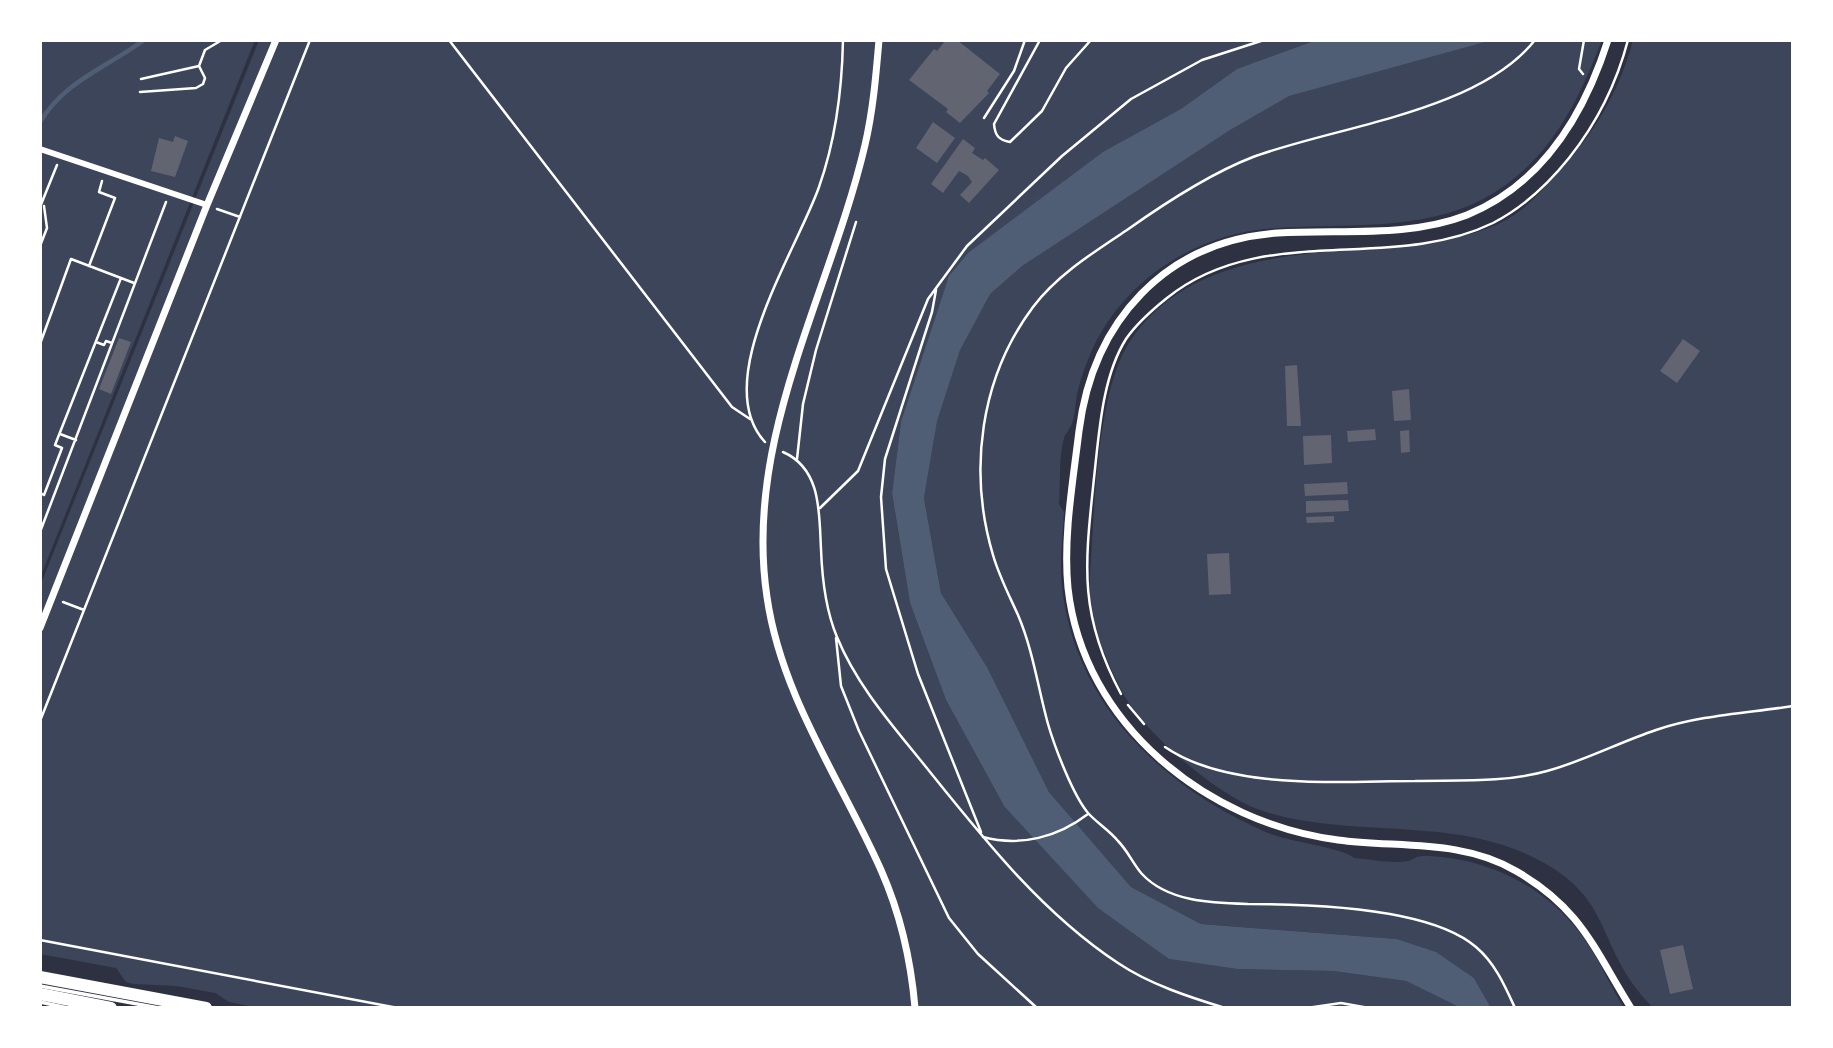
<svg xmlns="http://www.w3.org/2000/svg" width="1833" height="1048" font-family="Lato,sans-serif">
  <rect width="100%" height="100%" fill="#2d3142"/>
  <path fill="#3c4559" d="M 40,40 L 255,40 L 40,578 Z
    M 259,40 L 1602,40 C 1577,105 1548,163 1485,198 C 1422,232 1347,223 1277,228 C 1198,232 1121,280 1090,355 C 1085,366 1081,378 1078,390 C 1075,401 1076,416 1071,426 C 1070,428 1066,434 1065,435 C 1058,455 1061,483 1059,504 L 1064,512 C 1063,536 1059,562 1062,587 C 1075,705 1164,788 1268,833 C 1289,842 1344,848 1354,858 C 1370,859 1392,864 1408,861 C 1413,860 1416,856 1422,856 C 1487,856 1552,889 1587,943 C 1601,964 1611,987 1624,1008 L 1491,1008 L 1474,978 L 1435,952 L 1397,939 L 1201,924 L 1131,887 L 1049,792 L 987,667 L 941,593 L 924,498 L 935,432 L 901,422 L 892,493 L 910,603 L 946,700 L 1004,806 L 1169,959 L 1237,969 L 1333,971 L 1406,981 L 1461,1008 L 259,1008 L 229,1002 L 215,993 L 176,986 L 133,984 L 126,982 L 116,968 L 40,954 L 40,586 Z
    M 1633,40 L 1793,40 L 1793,1008 L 1653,1008 C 1646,1000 1638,992 1632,983 C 1598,932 1605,899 1546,864 C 1475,823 1398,833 1320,823 C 1301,821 1280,817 1263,811 C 1220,798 1146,734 1124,695 C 1112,673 1099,643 1093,618 C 1087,595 1091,567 1092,543 C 1095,489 1100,386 1130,341 C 1196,243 1324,257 1426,242 C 1454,238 1481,234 1506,220 C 1530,207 1548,183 1566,163 C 1598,128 1621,86 1633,40 Z"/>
  <path fill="#4f5d75" d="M 1317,40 L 1492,40 L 1289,96 L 1230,130 L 1022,266 L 990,294 L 960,350 L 937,421 L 924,498 L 941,593 L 987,667 L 1049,792 L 1131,887 L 1201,924 L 1397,939 L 1436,952 L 1474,978 L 1491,1008 L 1461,1008 L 1406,981 L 1333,971 L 1237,969 L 1169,959 L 1098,908 L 1004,806 L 946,700 L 910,603 L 892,493 L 901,422 L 949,276 L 968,253 L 1103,152 L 1181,109 L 1237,69 Z"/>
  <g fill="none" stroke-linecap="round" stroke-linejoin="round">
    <path stroke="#4f5d75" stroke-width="4.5" d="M 40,122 C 66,80 106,68 144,40"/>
  </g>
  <path fill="#626471" d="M 946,40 L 957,40 L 1000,74 L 987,91 L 989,93 L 960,123 L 946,112 L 948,109 L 909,80 L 934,49 L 937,51 Z
    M 933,122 L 955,138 L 937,163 L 916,148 Z
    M 175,136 L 188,141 L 175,177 L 151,171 L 159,138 L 173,142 Z
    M 963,139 L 975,148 L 972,153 L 983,160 L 985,158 L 999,170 L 969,203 L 960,195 L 972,182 L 968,176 L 959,171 L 943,193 L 931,184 Z
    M 119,338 L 131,342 L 111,394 L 99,389 Z
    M 1683,339 L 1700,351 L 1677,383 L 1660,371 Z
    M 1297,365 L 1301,426 L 1287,426 L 1285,366 Z
    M 1409,389 L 1411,420 L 1394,421 L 1392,391 Z
    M 1375,429 L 1376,440 L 1348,442 L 1347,431 Z
    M 1409,430 L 1410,452 L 1401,453 L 1400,431 Z
    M 1331,435 L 1332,463 L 1304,465 L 1303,436 Z
    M 1347,482 L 1348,494 L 1305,496 L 1304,484 Z
    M 1348,500 L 1349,511 L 1306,513 L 1306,501 Z
    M 1334,516 L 1334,522 L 1307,523 L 1306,517 Z
    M 1229,553 L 1231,594 L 1209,595 L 1207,554 Z
    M 1683,945 L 1693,989 L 1670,994 L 1660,950 Z"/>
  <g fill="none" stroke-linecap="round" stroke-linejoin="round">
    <path stroke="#fff" stroke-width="2.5" d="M 449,40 L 732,407 L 750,419
      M 1040,40 L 994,124 C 995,136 999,140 1010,142 L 1042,111 L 1066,68 L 1091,40
      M 1583,74 L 1579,69 L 1584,40
      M 141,79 L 199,66 L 205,50 L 222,40
      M 140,92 L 196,88 L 203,84 L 205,78 L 199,66
      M 984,118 L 1014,71 L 1025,40
      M 40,207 L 57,165
      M 217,209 L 240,217
      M 40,246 L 47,228 L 44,206
      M 89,266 L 115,198 L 99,192 L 102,181
      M 121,278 L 134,283
      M 936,290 L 932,312 L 885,459 L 881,497 L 886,569 L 918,674 L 981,832
      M 96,342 L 104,345 L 106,341 L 112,343
      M 40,344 L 71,259 L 121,278 L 55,445 L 62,448 L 44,495 L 40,493
      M 60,434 L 76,440
      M 765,442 C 709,382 797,250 819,187 C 836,139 842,91 843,40
      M 783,452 C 822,469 819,514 821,549 C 822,577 826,611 837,637 C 857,686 893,726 926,767 C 983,838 1042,913 1118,963 C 1149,984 1189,997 1225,1008
      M 797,459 L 803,404 L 816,350 L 856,222
      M 820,508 L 858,471 L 928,299 L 967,246 L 1062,156 L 1131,99 L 1202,60 L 1264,40
      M 40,532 L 166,202
      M 63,602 L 84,610
      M 836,638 L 841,686 L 859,731 L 949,918 L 978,954 L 1037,1008
      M 1121,694 C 1078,614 1085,564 1094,478 C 1099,434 1102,377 1126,339 C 1137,323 1152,310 1167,298 C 1263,221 1390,273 1493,223 C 1522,208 1549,183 1569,158 C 1596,124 1617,82 1628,40
      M 1128,705 L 1144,724
      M 40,721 L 310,40
      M 1165,747 C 1229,791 1340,781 1415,781 C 1459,780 1504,783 1547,771 C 1584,761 1620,742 1656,730 C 1700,715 1748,713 1793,706
      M 983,837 C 1021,847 1058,837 1088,814
      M 40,940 L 398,1008
      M 1307,1008 L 1341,1003 L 1369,1008
      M 1515,1008 C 1505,986 1495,963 1476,947 C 1430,907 1309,904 1248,904 C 1212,903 1168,902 1142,874 C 1133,864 1128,851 1118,841 C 1110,831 1097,823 1088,813 C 1073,795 1055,748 1048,724 C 1038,688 1033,650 1018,615 C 1009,595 999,576 993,555 C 968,471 980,378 1033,307 C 1057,275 1094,252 1127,230 C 1165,203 1209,174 1253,157 C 1337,126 1478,112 1535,40"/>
    <path stroke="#fff" stroke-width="3.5" d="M 40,986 L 159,1008
      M 40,1002 L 68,1008"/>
    <path stroke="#fff" stroke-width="6" d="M 40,149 L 207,205"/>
    <path stroke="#fff" stroke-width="7" d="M 879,40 C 876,75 873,111 865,145 C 830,294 743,439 767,597 C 781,696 841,780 881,870 C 900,913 911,961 915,1008
      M 1608,40 C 1584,115 1543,184 1467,215 C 1408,238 1340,229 1278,233 C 1165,241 1093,321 1079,431 C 1073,481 1063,537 1068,588 C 1083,724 1207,823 1338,840 C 1398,848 1462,839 1516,871 C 1581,908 1594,949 1631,1008
      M 40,628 L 207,205 L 276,40"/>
    <path stroke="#fff" stroke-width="12" d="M 40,977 L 206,1008
      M 40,994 L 111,1008"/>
  </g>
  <rect width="1833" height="1048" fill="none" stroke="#ffffff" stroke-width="84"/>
</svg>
